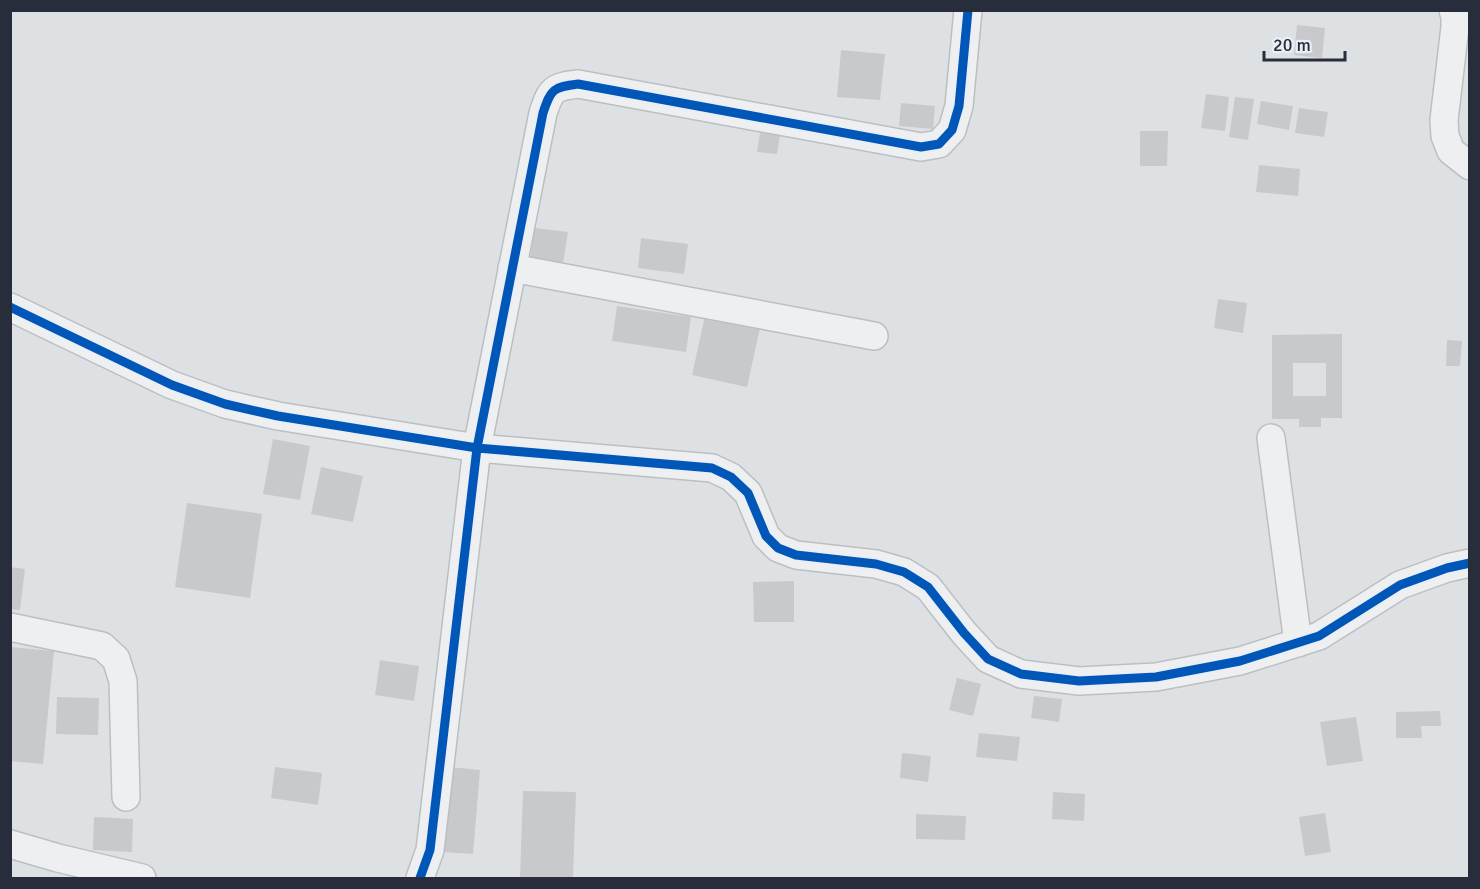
<svg xmlns="http://www.w3.org/2000/svg" width="1480" height="889" font-family="Signika,sans-serif">
  <rect width="100%" height="100%" fill="#dee1e4"/>
  <path fill="#c7c9cc" fill-rule="evenodd" d="M 1297,25 L 1325,28 L 1322,58 L 1294,55 Z
    M 841,50 L 885,54 L 880,100 L 837,97 Z
    M 1206,94 L 1229,97 L 1225,131 L 1201,128 Z
    M 1235,97 L 1254,99 L 1248,140 L 1229,137 Z
    M 1261,101 L 1293,106 L 1289,130 L 1257,124 Z
    M 901,103 L 935,106 L 933,129 L 899,126 Z
    M 1299,108 L 1328,112 L 1324,137 L 1295,133 Z
    M 1140,131 L 1168,131 L 1167,166 L 1140,166 Z
    M 760,133 L 780,135 L 777,154 L 757,152 Z
    M 1259,165 L 1300,169 L 1298,196 L 1256,192 Z
    M 535,228 L 568,232 L 563,263 L 530,258 Z
    M 641,238 L 688,244 L 684,274 L 638,268 Z
    M 1218,299 L 1247,303 L 1243,333 L 1214,328 Z
    M 617,306 L 691,317 L 686,352 L 612,341 Z
    M 705,316 L 760,328 L 747,387 L 692,375 Z
    M 1342,334 L 1342,418 L 1321,418 L 1321,427 L 1299,427 L 1299,419 L 1272,419 L 1272,335 ZM 1293,363 L 1326,363 L 1326,396 L 1293,396 Z
    M 1447,340 L 1462,341 L 1460,366 L 1446,366 Z
    M 273,439 L 310,446 L 300,500 L 263,494 Z
    M 321,467 L 363,476 L 353,522 L 311,514 Z
    M 187,503 L 262,514 L 250,598 L 175,587 Z
    M 10,567 L 25,569 L 20,610 L 10,609 Z
    M 794,581 L 794,622 L 754,622 L 753,582 Z
    M 10,647 L 54,651 L 43,764 L 10,761 Z
    M 380,660 L 419,666 L 414,701 L 375,695 Z
    M 957,678 L 981,684 L 973,716 L 949,710 Z
    M 1034,696 L 1062,699 L 1059,722 L 1031,718 Z
    M 57,697 L 99,698 L 98,735 L 56,734 Z
    M 1440,711 L 1441,726 L 1421,726 L 1422,738 L 1396,738 L 1396,712 Z
    M 1356,717 L 1363,761 L 1327,766 L 1320,722 Z
    M 979,733 L 1020,737 L 1017,761 L 976,757 Z
    M 902,753 L 931,756 L 928,782 L 900,778 Z
    M 275,767 L 322,773 L 318,805 L 271,798 Z
    M 450,767 L 480,770 L 473,854 L 443,852 Z
    M 523,791 L 576,792 L 573,878 L 520,878 Z
    M 1053,792 L 1085,794 L 1084,821 L 1052,819 Z
    M 1325,813 L 1331,852 L 1305,856 L 1299,817 Z
    M 916,814 L 966,816 L 965,840 L 916,839 Z
    M 94,817 L 133,819 L 132,852 L 93,850 Z"/>
  <g fill="none" stroke-linecap="round" stroke-linejoin="round">
    <g stroke="#bcbfc2" stroke-width="30">
      <path id="minor" d="M 1453,10 L 1455,17 L 1455,27 L 1444,120 L 1445,136 L 1451,151 L 1470,166
        M 512,268 L 874,336
        M 10,307 L 172,385 L 225,404 L 278,416 L 477,448 L 712,468 L 731,477 L 748,493 L 766,536 L 778,548 L 796,555 L 876,564 L 904,572 L 928,587 L 964,633 L 988,659 L 1021,674 L 1079,681 L 1156,677 L 1240,661 L 1319,636 L 1400,585 L 1447,568 L 1470,563
        M 1271,438 L 1298,643
        M 10,627 L 102,646 L 116,659 L 123,681 L 126,797
        M 10,844 L 58,858 L 142,878
        M 420,878 L 430,850 L 477,448 L 543,113 C 551,89 553,87 578,84 L 921,147 L 939,144 L 952,130 L 959,106 L 968,10"/>
    </g>
    <use href="#minor" stroke="#eeeff0" stroke-width="27"/>
    <g stroke="#ebeef4" stroke-width="13">
      <path id="cycleway" d="M 10,307 L 172,385 L 225,404 L 278,416 L 477,448 L 712,468 L 731,477 L 748,493 L 766,536 L 778,548 L 796,555 L 876,564 L 904,572 L 928,587 L 964,633 L 988,659 L 1021,674 L 1079,681 L 1156,677 L 1240,661 L 1319,636 L 1400,585 L 1447,568 L 1470,563
        M 420,878 L 430,850 L 477,448 L 543,113 C 551,89 553,87 578,84 L 921,147 L 939,144 L 952,130 L 959,106 L 968,10"/>
    </g>
    <use href="#cycleway" stroke="#0057b8" stroke-width="9"/>
  </g>
  <rect width="1480" height="889" fill="none" stroke="#272d3b" stroke-width="24"/>
  <path d="M1264 51v9h81v-9" fill="none" stroke="#272d3b" stroke-width="3"/>
  <text x="1273" y="51" font-size="18" fill="#272d3b" stroke="#ebeef4" stroke-width="4.5" paint-order="stroke">20 m</text>
</svg>
